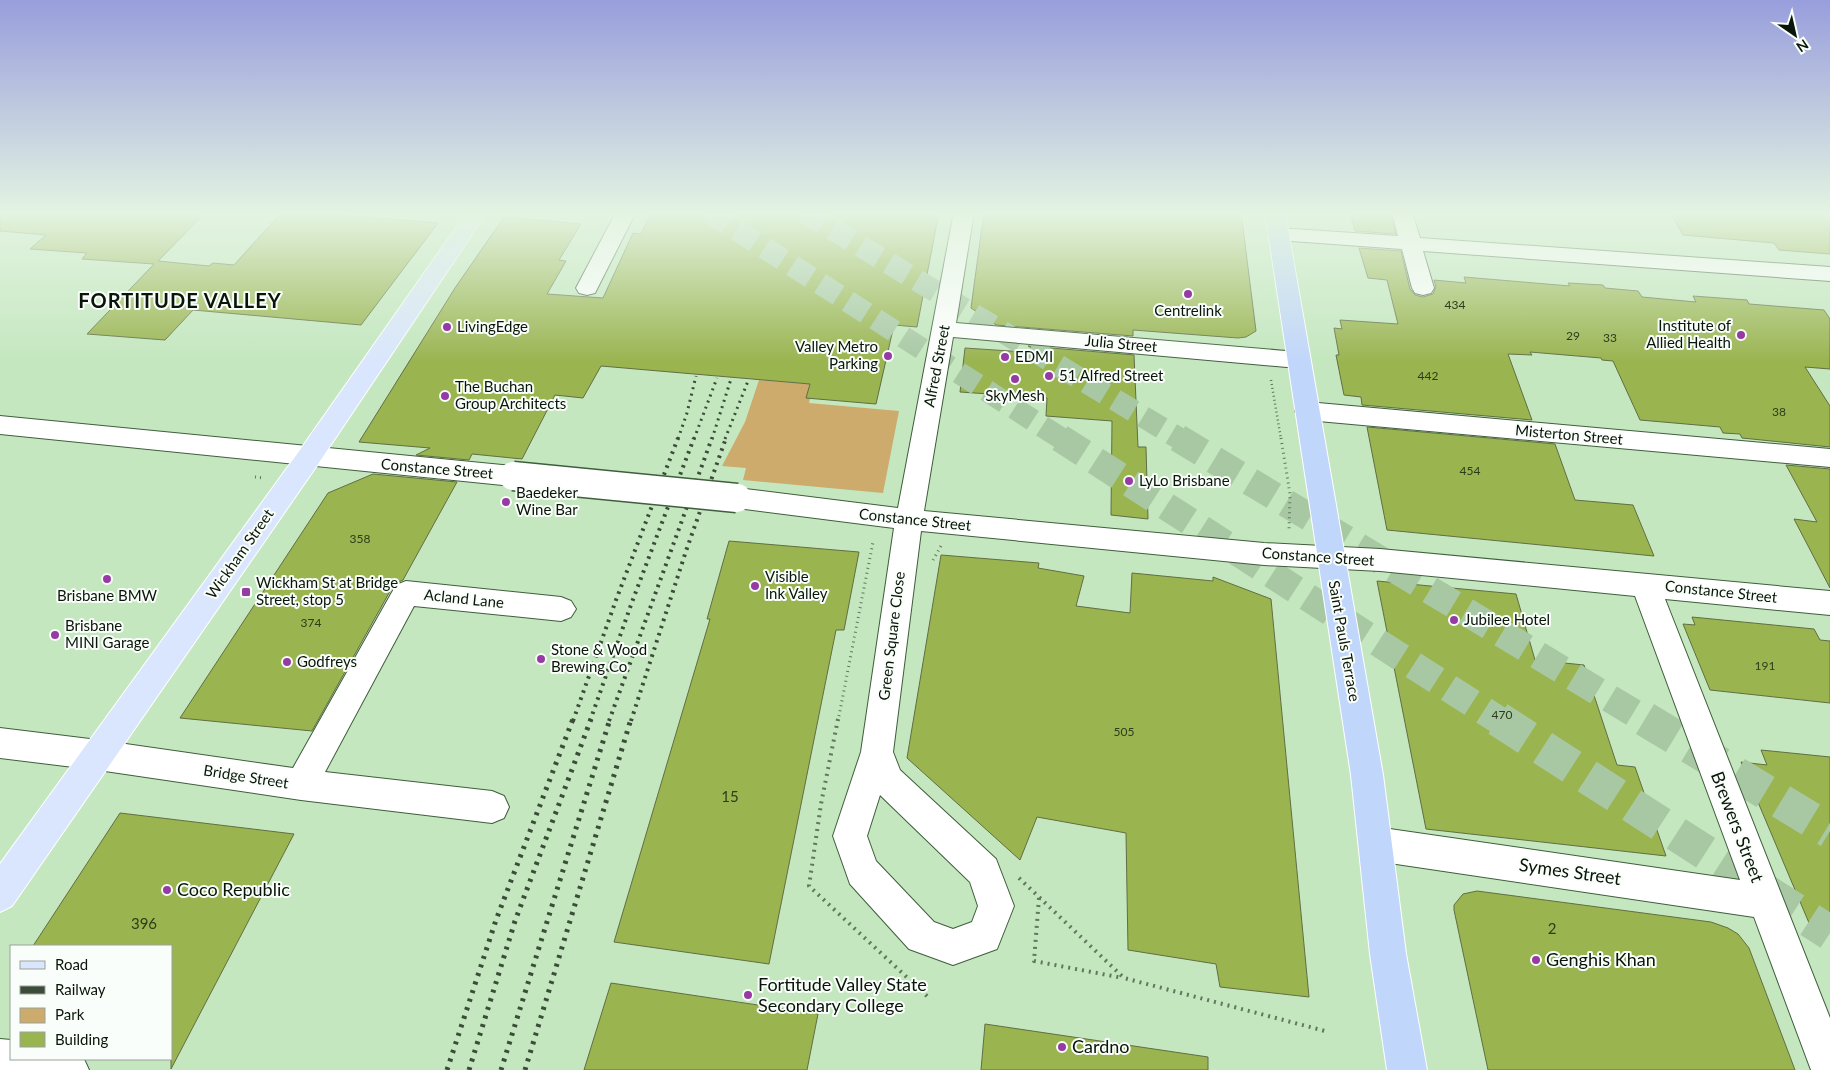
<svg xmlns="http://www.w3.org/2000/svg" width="1830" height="1070" font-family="Lato,sans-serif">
  <rect width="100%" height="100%" fill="#c4e7bf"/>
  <path fill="#ccab6c" d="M 759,380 L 810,384 L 807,398 L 810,398 L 809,403 L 899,411 L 883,493 L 743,480 L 746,468 L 722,466 L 745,422 Z"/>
  <path fill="#9ab450" stroke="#616e43" d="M 0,212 L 206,212 L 158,261 L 209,266 L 213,263 L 234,265 L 282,212 L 306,212 L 438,223 L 361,325 L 193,310 L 165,340 L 87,334 L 154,264 L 82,259 L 87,253 L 30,249 L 46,235 L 0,231 Z
    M 651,212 L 939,212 L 917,327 L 894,325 L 876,404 L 806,398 L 810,384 L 601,366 L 583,398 L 555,395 L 522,459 L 472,454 L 469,460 L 416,455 L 430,448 L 359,442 L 455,288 L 504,217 L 581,224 L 559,260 L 566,261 L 547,294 L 603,298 L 633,233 L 641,234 Z
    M 984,212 L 1241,212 L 1256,331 L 1246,337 L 1238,338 L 1133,330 L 1133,336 L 996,325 L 971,308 Z
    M 1350,212 L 1390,212 L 1396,234 L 1355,231 Z
    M 1670,212 L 1830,212 L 1830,254 L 1779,250 L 1774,243 L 1683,235 Z
    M 1359,248 L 1401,251 L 1410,289 L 1415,295 L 1423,297 L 1433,294 L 1436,287 L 1434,280 L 1466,283 L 1464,277 L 1570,286 L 1568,283 L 1603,285 L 1605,288 L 1638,291 L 1642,297 L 1696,302 L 1693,296 L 1747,300 L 1749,304 L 1824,310 L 1830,319 L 1830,369 L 1805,367 L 1830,406 L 1830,447 L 1742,438 L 1740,434 L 1723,433 L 1720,427 L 1640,420 L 1613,361 L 1602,360 L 1601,358 L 1530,352 L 1532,355 L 1508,354 L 1532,420 L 1362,405 L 1361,397 L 1344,395 L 1336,355 L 1339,355 L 1334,328 L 1342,329 L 1340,320 L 1398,324 L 1387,280 L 1368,278 Z
    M 1028,346 L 1134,355 L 1138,447 L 1146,447 L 1148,519 L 1111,515 L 1112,421 L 1046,416 L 1047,398 L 960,392 L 965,348 L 1040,353 Z
    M 1367,427 L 1555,444 L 1575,500 L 1633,505 L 1654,556 L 1387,530 Z
    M 1786,465 L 1830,469 L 1830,588 L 1794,519 L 1817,522 Z
    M 373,474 L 457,482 L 403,580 L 394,584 L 312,731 L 180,718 L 328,493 Z
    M 729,541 L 859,552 L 844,630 L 836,630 L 769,964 L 614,942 L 710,619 L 707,619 Z
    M 941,555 L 1039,563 L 1038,568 L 1084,576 L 1076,606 L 1130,613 L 1132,573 L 1213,581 L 1213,577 L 1271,599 L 1309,997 L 1220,987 L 1216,964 L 1128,950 L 1126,833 L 1037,817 L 1020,860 L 907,758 Z
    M 1377,581 L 1516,594 L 1535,660 L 1584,665 L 1617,765 L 1635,767 L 1666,856 L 1426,829 Z
    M 1692,617 L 1814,629 L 1820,640 L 1830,641 L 1830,703 L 1710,690 L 1683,624 L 1695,625 Z
    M 1761,750 L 1830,757 L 1830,932 L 1812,930 L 1741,762 L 1767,765 Z
    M 120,813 L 294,834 L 171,1069 L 171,946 L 33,946 Z
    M 1477,891 L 1711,922 L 1728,928 L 1738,934 L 1749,948 L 1795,1070 L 1488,1070 L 1454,910 L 1454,905 L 1463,894 Z
    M 611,983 L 818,1014 L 807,1070 L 584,1070 Z
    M 985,1024 L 1208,1057 L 1208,1070 L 981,1070 Z"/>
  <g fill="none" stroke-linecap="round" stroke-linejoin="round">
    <path stroke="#a8c8a4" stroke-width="22" stroke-dasharray="22 11" stroke-linecap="butt" d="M 709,212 L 1062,439
      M 804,212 L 1180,439"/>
    <path stroke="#a8c8a4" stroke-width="28" stroke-dasharray="28 14" stroke-linecap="butt" d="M 1060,438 L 1500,721
      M 1178,438 L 1647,721"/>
    <path stroke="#a8c8a4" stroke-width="35" stroke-dasharray="35 18" stroke-linecap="butt" d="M 1498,719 L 1830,933
      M 1645,719 L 1830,831"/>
    <g stroke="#3f5e3c" stroke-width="2">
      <path id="minor" d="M 616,212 L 636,212 L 595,293 L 587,295 L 579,293 L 576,288 Z
        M 954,212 L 974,212 L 956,323 L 1298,352 L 1306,354 L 1310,360 L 1306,366 L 1298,368 L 953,337 L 924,511 L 1264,543 L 1380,549 L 1830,591 L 1830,615 L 1665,599 L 1830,1018 L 1830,1070 L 1811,1070 L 1754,917 L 1376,861 L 1364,856 L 1359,844 L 1364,832 L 1376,827 L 1740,880 L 1635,596 L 1380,571 L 1264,565 L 921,531 L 893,752 L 900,770 L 996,859 L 1014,906 L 997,949 L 953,965 L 909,949 L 850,884 L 833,836 L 861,752 L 894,528 L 737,508 L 728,505 L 724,498 L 728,491 L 737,488 L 898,508 ZM 880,795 L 970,882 L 978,906 L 972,922 L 953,929 L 934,922 L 876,861 L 867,836 Z
        M 1392,212 L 1412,212 L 1420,238 L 1830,267 L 1830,281 L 1423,251 L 1434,288 L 1431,293 L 1423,295 L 1415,293 L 1412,288 L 1402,249 L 1278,240 L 1271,238 L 1268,234 L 1271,230 L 1278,228 L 1398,236 Z
        M 1307,402 L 1830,449 L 1830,467 L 1307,420 L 1298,417 L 1295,411 L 1298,405 Z
        M 0,416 L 513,466 L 522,469 L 526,476 L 522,483 L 513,486 L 0,434 Z
        M 406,581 L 561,597 L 571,601 L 576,609 L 571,617 L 561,621 L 414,606 L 325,772 L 492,791 L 504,796 L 509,807 L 504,818 L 492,823 L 301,800 L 98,770 L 0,758 L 0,728 L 98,740 L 293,768 L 396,585 Z
        M 0,1039 L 11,1040 L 11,1059 L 84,1059 L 89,1070 L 0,1070 Z"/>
    </g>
    <g stroke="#fff" stroke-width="2">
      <path id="major" d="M 467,212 L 487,212 L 318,464 L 12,906 L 0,912 L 0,864 L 300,450 Z"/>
    </g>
    <g stroke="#fff" stroke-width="2">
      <path id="highway" d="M 1265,212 L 1285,212 L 1383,775 L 1406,954 L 1427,1070 L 1387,1070 L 1370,954 L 1351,775 Z"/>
    </g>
    <path stroke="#61775e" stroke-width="2.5" stroke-dasharray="1 3" stroke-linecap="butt" d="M 1271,380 L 1281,439"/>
    <path stroke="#61775e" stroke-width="3" stroke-dasharray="1 4" stroke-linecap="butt" d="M 1281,438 L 1290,494 L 1289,530
      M 255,477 L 264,478
      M 933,560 L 941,546
      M 838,721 L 873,542"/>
    <path stroke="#61775e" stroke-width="4" stroke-dasharray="2 5" stroke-linecap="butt" d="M 838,719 L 821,804 L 809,886 L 928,997
      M 1019,878 L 1124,978 L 1329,1032
      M 1039,898 L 1034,961 L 1123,978"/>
    <use href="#minor" fill="#fff" fill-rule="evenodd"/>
    <use href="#major" fill="#dae6fd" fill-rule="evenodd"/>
    <use href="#highway" fill="#c1d6fb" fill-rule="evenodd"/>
    <path stroke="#3b4d39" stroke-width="3" stroke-dasharray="2 4.5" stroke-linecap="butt" d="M 678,439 L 687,413 L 696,376
      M 694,439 L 717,378
      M 712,439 L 731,379
      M 725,439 L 748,381"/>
    <path stroke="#3b4d39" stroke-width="4" stroke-dasharray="2.5 5" stroke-linecap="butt" d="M 573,721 L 616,600 L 678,438
      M 590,721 L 632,602 L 694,438
      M 609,721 L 712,438
      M 631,721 L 686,551 L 726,438"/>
    <path stroke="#3b4d39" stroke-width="5" stroke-dasharray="3 6" stroke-linecap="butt" d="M 447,1070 L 496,920 L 573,719
      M 469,1070 L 515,921 L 591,719
      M 501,1070 L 610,719
      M 525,1070 L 631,719"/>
    <g stroke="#3f5e3c" stroke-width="31" stroke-linecap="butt">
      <path id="minor-bridge" d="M 513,476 L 737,498"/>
    </g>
    <use href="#minor-bridge" stroke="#fff" stroke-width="28"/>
  </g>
  <linearGradient id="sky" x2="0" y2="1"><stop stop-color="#989edc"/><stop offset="0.59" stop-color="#e4f4e2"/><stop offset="1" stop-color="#e4f4e2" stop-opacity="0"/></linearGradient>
  <rect width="1830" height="362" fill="url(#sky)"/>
  <g fill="#963aa4" stroke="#fafefa" stroke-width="2">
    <circle cx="1188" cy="294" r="5"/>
    <circle cx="447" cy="327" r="5"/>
    <circle cx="1741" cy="335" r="5"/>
    <circle cx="888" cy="356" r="5"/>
    <circle cx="1005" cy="357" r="5"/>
    <circle cx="1049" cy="376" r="5"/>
    <circle cx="1015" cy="379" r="5"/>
    <circle cx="445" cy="396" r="5"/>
    <circle cx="1129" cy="481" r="5"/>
    <circle cx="506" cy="502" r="5"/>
    <circle cx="107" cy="579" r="5"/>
    <circle cx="755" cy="586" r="5"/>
    <rect x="241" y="587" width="10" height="10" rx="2.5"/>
    <circle cx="1454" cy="620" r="5"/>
    <circle cx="55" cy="635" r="5"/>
    <circle cx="541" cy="659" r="5"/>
    <circle cx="287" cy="662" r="5"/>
    <circle cx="167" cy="890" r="5"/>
    <circle cx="1536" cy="960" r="5"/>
    <circle cx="748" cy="995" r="5"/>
    <circle cx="1062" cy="1047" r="5"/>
  </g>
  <g text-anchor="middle" stroke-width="4" stroke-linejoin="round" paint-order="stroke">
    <g font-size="12" fill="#2d3d1a">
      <text x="1455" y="309">434</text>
      <text x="1573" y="340">29</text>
      <text x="1610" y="342">33</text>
      <text x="1428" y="380">442</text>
      <text x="1779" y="416">38</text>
      <text x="1470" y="475">454</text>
      <text x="360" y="543">358</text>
      <text x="311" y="627">374</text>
      <text x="1765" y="670">191</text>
      <text x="1502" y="719">470</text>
      <text x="1124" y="736">505</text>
    </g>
    <g font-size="15" fill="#091508" stroke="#fafefa" text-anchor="start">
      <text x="1188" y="316" text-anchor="middle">Centrelink</text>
      <text x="1731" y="331" text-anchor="end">Institute of<tspan x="1731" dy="17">Allied Health</tspan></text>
      <text x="457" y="332">LivingEdge</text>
      <text x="878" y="352" text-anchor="end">Valley Metro<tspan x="878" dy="17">Parking</tspan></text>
      <text x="1015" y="362">EDMI</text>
      <text x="1059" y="381">51 Alfred Street</text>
      <text x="455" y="392">The Buchan<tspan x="455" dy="17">Group Architects</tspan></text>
      <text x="1015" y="401" text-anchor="middle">SkyMesh</text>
      <text x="1139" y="486">LyLo Brisbane</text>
      <text x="516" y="498">Baedeker<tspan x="516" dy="17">Wine Bar</tspan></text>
      <text x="765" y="582">Visible<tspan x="765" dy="17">Ink Valley</tspan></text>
      <text x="256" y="588">Wickham St at Bridge<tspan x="256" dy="17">Street, stop 5</tspan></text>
      <text x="107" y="601" text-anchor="middle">Brisbane BMW</text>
      <text x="1464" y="625">Jubilee Hotel</text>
      <text x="65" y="631">Brisbane<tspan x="65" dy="17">MINI Garage</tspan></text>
      <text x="551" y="655">Stone &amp; Wood<tspan x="551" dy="17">Brewing Co</tspan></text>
      <text x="297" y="667">Godfreys</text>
    </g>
    <g font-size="15" fill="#091508" stroke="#fafefa">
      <text transform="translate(1121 344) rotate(5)" y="5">Julia Street</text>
      <text transform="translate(937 366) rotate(-79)" y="5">Alfred Street</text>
      <text transform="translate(1569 435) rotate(5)" y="5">Misterton Street</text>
      <text transform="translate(437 469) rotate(5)" y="5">Constance Street</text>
      <text transform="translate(915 520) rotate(6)" y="5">Constance Street</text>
      <text transform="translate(240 554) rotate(-55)" y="5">Wickham Street</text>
      <text transform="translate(1318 557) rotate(4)" y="5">Constance Street</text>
      <text transform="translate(1721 592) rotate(6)" y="5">Constance Street</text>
      <text transform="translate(464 599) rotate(6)" y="5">Acland Lane</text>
      <text transform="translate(892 636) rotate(-83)" y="5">Green Square Close</text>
      <text transform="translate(1344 641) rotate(80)" y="5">Saint Pauls Terrace</text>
      <text transform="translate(246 777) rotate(9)" y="5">Bridge Street</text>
    </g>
    <g font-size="15" fill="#2d3d1a">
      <text x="730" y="802">15</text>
      <text x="144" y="929">396</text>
      <text x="1552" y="934">2</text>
    </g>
    <g font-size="18" fill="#091508" stroke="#fafefa">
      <text transform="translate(1737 827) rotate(69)" y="6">Brewers Street</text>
      <text transform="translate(1570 872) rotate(8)" y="6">Symes Street</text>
    </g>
    <g font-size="18" fill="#091508" stroke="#fafefa" text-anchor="start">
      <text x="177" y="896">Coco Republic</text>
      <text x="1546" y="966">Genghis Khan</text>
      <text x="758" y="991">Fortitude Valley State<tspan x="758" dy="21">Secondary College</tspan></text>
      <text x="1072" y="1053">Cardno</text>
    </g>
    <g font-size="20" font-weight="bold" letter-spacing="1" fill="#091508" stroke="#fafefa">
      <text x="180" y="308">FORTITUDE VALLEY</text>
    </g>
  </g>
  <rect x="10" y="945" width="162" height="115" fill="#fafefa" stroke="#9aa199"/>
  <rect x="20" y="961" width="25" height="8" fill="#dae6fd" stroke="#9aa199"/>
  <text x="55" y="970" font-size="15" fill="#091508">Road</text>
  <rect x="20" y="986" width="25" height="8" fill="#3b4d39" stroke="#9aa199"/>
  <text x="55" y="995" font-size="15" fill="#091508">Railway</text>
  <rect x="20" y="1008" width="25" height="15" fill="#ccab6c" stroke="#9aa199"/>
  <text x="55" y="1020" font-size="15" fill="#091508">Park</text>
  <rect x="20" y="1032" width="25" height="15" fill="#9ab450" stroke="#9aa199"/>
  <text x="55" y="1045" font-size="15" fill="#091508">Building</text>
  <g transform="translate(1795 35) rotate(146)" stroke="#fafefa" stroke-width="4" paint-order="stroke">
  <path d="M0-4L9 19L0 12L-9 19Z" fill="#091508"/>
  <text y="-8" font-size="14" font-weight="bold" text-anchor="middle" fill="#091508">N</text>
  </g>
</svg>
